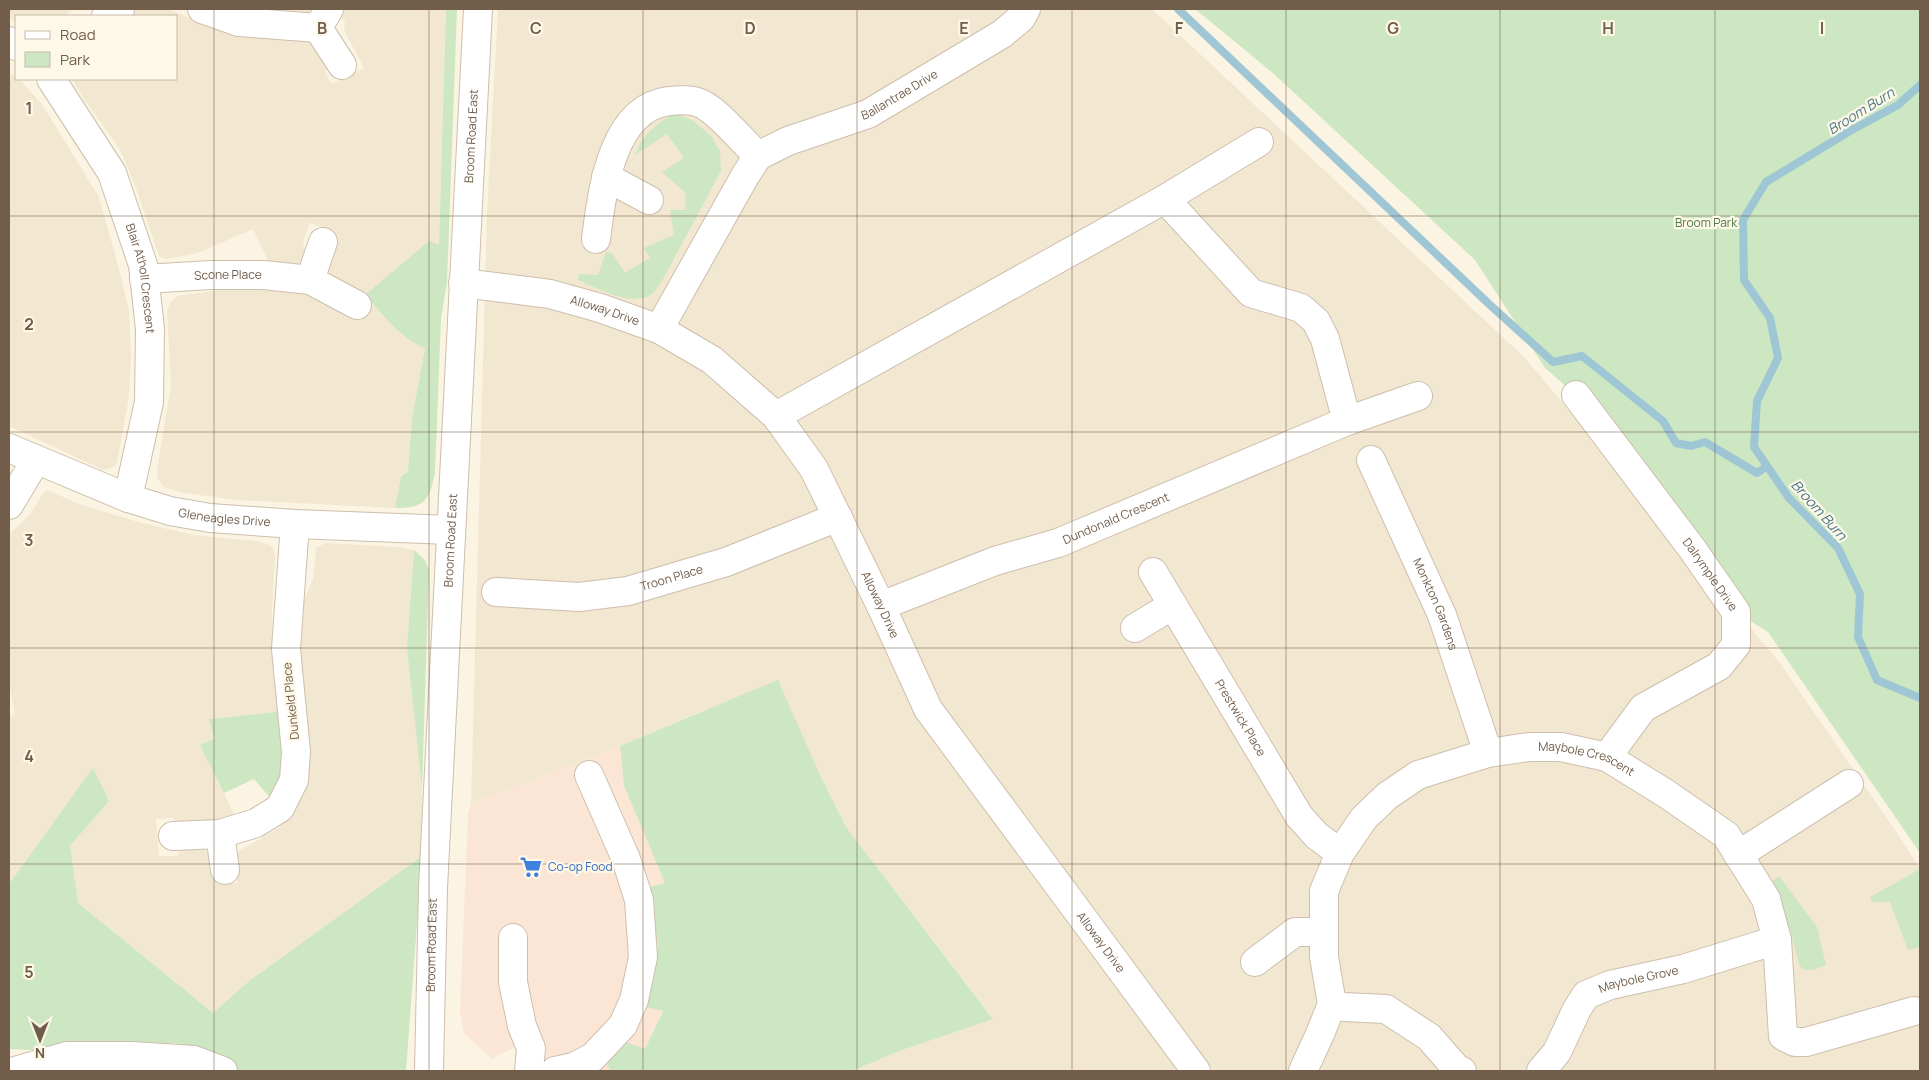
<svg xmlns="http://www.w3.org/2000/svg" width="1929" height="1080" font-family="Manrope,sans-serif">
  <rect width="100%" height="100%" fill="#fbf4e2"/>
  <path fill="#f2e7d1" d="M 9,9 L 72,9 L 65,16 L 16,16 L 16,23 L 9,17 Z
    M 136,9 L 167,9 L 224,31 L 253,37 L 306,40 L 318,46 L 330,61 L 325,72 L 331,84 L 364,68 L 344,30 L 345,20 L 337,16 L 341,9 L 446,9 L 439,246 L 425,347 L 412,418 L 408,472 L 401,476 L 395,508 L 237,500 L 184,493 L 164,487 L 158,479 L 157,471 L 171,385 L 167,311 L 170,303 L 178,296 L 253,285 L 285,286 L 316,298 L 335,281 L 327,273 L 326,258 L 335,233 L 310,223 L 303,242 L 307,256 L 295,266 L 270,264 L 253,229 L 198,253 L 166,259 L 159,256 L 136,188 L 121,151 L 82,96 L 72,79 L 176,79 L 176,16 L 128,16 Z
    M 229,9 L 317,9 L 315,11 L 299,17 Z
    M 498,9 L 1152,9 L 1525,358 L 1780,663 L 1897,833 L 1920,869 L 1920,1071 L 852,1071 L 902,1050 L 993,1018 L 846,827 L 820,775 L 707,709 L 620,746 L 471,804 L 487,214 Z
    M 13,73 L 16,79 L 19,79 L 42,104 L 99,197 L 122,280 L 129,312 L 131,356 L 129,396 L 117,463 L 113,467 L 103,470 L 9,426 L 9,78 Z
    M 48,490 L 76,503 L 138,522 L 193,535 L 257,541 L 269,545 L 273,549 L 275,555 L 272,612 L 273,669 L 278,712 L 209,719 L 214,739 L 201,745 L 237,821 L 180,825 L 172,818 L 156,819 L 159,856 L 177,856 L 180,849 L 204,850 L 210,854 L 215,862 L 217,884 L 237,883 L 236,859 L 239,851 L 277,829 L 293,814 L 305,788 L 311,754 L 297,683 L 295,621 L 313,579 L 316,548 L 325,543 L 397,547 L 414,550 L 407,648 L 422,789 L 422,856 L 249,981 L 213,1013 L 78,903 L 70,846 L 109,801 L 93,769 L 9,884 L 9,717 L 15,714 L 9,682 L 9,534 L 30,515 L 43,493 Z"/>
  <path fill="#fbe6d6" d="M 620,746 L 624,786 L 665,883 L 649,887 L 658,946 L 643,1006 L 663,1010 L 645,1049 L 604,1060 L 611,1071 L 516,1071 L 515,1047 L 492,1059 L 464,1033 L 460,1013 L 468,813 L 471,804 Z"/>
  <path fill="#cce7c2" d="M 446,9 L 457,9 L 447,283 L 441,318 L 435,473 C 429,501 425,508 395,508 L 401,476 L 408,472 L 412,418 L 425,348 C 401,339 382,313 365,295 L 429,241 L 439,245 Z
    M 1195,9 L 1920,9 L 1920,853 L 1768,632 L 1736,612 L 1576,395 L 1545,368 L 1475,260 L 1274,74 Z
    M 675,113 L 694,121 L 712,137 L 720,151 L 721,171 L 663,279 C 660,284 656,291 652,294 C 633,308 597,288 578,280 L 579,274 L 598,275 L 606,252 L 612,253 L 625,273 L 650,258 L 644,248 L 674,235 L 670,210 L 685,210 L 686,193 L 662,172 L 684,158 L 667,134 L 635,155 C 642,135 657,123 675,113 Z
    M 414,550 L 425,560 L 429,570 L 422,789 L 407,648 Z
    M 778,680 L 820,775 L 846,827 L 993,1019 L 902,1050 L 852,1071 L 611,1071 L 604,1060 L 624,1041 L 645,1049 L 663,1011 L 642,1006 L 658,946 L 649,887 L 665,883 L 624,786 L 620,746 Z
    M 278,712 L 286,761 L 272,800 L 254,779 L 224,793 L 200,745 L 214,739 L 209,719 Z
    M 93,768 L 109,801 L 70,846 L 78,903 L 213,1013 L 249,981 L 422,856 L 406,1071 L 237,1071 L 231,1061 L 175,1043 L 127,1045 L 51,1051 L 9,1049 L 9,884 Z
    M 1920,869 L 1920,947 L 1908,950 L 1890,902 L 1872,902 L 1870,897 Z
    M 1779,876 L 1817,927 L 1826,965 L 1813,970 L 1804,970 L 1799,965 L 1791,932 L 1771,882 Z"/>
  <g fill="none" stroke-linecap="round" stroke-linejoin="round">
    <path stroke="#9fc6d4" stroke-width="8" d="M 1178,9 L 1489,304 L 1553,362 L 1582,356 L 1663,421 L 1676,443 L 1691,446 L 1705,442 L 1757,473 L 1767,466
      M 1920,85 L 1898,105 L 1850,131 L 1766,182 L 1743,220 L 1744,280 L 1770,318 L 1778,358 L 1757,401 L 1754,447 L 1789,498 L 1838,548 L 1860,594 L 1858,637 L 1877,680 L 1920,698"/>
    <g stroke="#cdbfad" stroke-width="30">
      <g id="minor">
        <path d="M 202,9 L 239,22 L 318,28 L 329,9"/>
        <path d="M 106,16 L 120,9"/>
        <path d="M 318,28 L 342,65"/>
        <path d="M 9,41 L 16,46"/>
        <path id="s1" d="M 51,79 L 112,173 L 143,265 L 150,329 L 149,402 L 128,498"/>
        <path d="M 606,177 L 649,200"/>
        <path d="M 1165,199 L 1251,293 L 1301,308 L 1316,321 L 1325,339 L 1347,421"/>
        <path d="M 596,239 C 602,193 611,108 669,101 C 680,100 692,99 702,104 C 720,113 743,142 758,156"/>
        <path id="s2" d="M 144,279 L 211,275 L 264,275 L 310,280 L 357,305"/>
        <path d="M 310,280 L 323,242"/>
        <path id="s3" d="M 463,283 L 550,294 L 600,308 L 659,329 L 712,360 L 776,416 L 814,469 L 881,606 L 928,709 L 1196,1071"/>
        <path id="s4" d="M 659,329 L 745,176 L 758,156 L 788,141 L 868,114 L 1002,34 L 1021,18 L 1026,9"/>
        <path id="s5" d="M 1576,395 L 1693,550 L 1736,612 L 1736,645 L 1719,666 L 1643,708 L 1607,757"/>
        <path d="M 776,416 L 1165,199 L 1259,142"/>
        <path id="s6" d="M 9,448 L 128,498 L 170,511 L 210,518 L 295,524 L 451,530"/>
        <path id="s7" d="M 1371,460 L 1442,615 L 1488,753"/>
        <path d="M 9,505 L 36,460"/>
        <path id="s8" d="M 1153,572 L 1299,816 L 1317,836 L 1340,853"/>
        <path id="s9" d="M 496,592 L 579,597 L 628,591 L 726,562 L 838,517"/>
        <path id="s10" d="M 881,606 L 995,561 L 1058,543 L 1347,421 L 1418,396"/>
        <path d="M 1135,628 L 1173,605"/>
        <path d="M 220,834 L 225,870"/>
        <path d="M 173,836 L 220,834 L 256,823 L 280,808 L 294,780 L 296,752 L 286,649 L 295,524"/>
        <path d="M 1738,855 L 1849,784"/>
        <path d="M 513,938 L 513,982 L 522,1026 L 531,1048 L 529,1071"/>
        <path d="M 1255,962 L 1295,932 L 1324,932"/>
        <path d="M 1332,1004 L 1344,1007 L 1386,1009 L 1429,1037 L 1457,1069 L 1462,1071"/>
        <path d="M 15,1071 L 67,1056 L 131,1056 L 194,1060 L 223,1071"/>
        <path id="s11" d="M 429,1071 L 433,888 L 478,9"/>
        <path d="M 555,1071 L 574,1067 L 593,1057 L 623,1025 L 634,1000 L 643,957 L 639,900 L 626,859 L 589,775"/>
        <path id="s12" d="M 1303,1071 L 1320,1034 L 1332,1004 L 1324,957 L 1324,891 L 1340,853 L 1364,818 L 1387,796 L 1418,775 L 1488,753 L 1529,747 L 1561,747 L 1607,757 L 1665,793 L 1726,835 L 1766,899 L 1777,940 L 1783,1036 L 1795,1042 L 1806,1042 L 1914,1011"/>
        <path id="s13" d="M 1541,1071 L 1557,1052 L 1577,1009 L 1586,995 L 1610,985 L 1683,969 L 1777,940"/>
      </g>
    </g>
    <use href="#minor" stroke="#fff" stroke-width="28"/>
  </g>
  <path fill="none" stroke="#715d4a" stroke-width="1" stroke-opacity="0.55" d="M 214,9 L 214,1071M 429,9 L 429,1071M 643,9 L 643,1071M 857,9 L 857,1071M 1072,9 L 1072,1071M 1286,9 L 1286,1071M 1500,9 L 1500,1071M 1715,9 L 1715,1071M 9,216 L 1920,216M 9,432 L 1920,432M 9,648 L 1920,648M 9,864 L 1920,864"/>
  <defs>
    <g id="supermarket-bare" transform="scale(1.725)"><path d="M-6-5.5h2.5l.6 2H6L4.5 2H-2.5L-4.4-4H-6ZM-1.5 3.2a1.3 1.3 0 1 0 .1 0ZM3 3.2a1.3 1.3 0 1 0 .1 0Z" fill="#3f7fe0" stroke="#fef8e8" stroke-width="2.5" paint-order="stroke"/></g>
  </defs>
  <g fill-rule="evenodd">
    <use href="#supermarket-bare" x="531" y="867"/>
  </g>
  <g text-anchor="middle" stroke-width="4.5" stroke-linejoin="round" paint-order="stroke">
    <g font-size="12" fill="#715d4a" stroke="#fef8e8">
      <text dy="4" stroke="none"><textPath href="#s4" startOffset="354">Ballantrae Drive</textPath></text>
      <text dy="4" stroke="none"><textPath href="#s11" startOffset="936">Broom Road East</textPath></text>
      <text dy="4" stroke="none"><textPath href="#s2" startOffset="84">Scone Place</textPath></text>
      <text dy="4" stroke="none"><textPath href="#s1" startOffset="222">Blair Atholl Crescent</textPath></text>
      <text dy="4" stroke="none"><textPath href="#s3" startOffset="145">Alloway Drive</textPath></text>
      <text dy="4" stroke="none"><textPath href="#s6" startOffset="228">Gleneagles Drive</textPath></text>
      <text dy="4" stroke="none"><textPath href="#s10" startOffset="251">Dundonald Crescent</textPath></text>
      <text dy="4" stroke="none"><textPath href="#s11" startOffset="531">Broom Road East</textPath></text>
      <text dy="4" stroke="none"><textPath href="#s5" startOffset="224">Dalrymple Drive</textPath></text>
      <text dy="4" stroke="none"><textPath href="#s9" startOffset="178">Troon Place</textPath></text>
      <text dy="4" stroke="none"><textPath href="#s3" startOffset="565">Alloway Drive</textPath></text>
      <text dy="4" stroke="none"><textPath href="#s7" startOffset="158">Monkton Gardens</textPath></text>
      <text transform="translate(291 701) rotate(-96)" y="4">Dunkeld Place</text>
      <text dy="4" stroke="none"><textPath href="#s8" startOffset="170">Prestwick Place</textPath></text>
      <text dy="4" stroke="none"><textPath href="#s12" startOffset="514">Maybole Crescent</textPath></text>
      <text dy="4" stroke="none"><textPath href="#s3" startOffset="970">Alloway Drive</textPath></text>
      <text dy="4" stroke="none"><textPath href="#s11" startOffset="126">Broom Road East</textPath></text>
      <text dy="4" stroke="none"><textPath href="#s13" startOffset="144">Maybole Grove</textPath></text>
    </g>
    <g font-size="12" fill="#4f7c45" stroke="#fef8e8">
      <text x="1706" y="227">Broom Park</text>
    </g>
    <g font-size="12" fill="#366cbe" stroke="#fef8e8" text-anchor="start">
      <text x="548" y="871">Co-op Food</text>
    </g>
    <g font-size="14" font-style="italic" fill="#48788a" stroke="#fef8e8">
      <text transform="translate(1861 111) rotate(-32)" y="5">Broom Burn</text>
      <text transform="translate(1819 510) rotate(48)" y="5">Broom Burn</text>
    </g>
  </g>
  <g font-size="16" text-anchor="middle" font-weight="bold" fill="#715d4a" stroke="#fef8e8" stroke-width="4.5" stroke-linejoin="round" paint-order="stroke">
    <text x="322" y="34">B</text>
    <text x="536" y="34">C</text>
    <text x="750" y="34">D</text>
    <text x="964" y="34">E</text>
    <text x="1179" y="34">F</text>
    <text x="1393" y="34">G</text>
    <text x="1608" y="34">H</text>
    <text x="1822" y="34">I</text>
    <text x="29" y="114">1</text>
    <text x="29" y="330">2</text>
    <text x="29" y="546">3</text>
    <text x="29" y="762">4</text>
    <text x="29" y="978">5</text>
  </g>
  <rect width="1929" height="1080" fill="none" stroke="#715d4a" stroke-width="20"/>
  <rect x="15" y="15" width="162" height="65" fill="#fef8e8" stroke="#c6baa9"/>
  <rect x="25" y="31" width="25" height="8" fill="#ffffff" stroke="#c6baa9"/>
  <text x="60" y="40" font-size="15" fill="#715d4a">Road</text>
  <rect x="25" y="52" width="25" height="15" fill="#cce7c2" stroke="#c6baa9"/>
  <text x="60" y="65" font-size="15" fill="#715d4a">Park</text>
  <g transform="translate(40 1040) rotate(180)" stroke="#fef8e8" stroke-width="4" paint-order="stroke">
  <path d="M0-4L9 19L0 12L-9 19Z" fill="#715d4a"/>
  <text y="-8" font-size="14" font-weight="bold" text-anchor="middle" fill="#715d4a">N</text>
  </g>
</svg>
